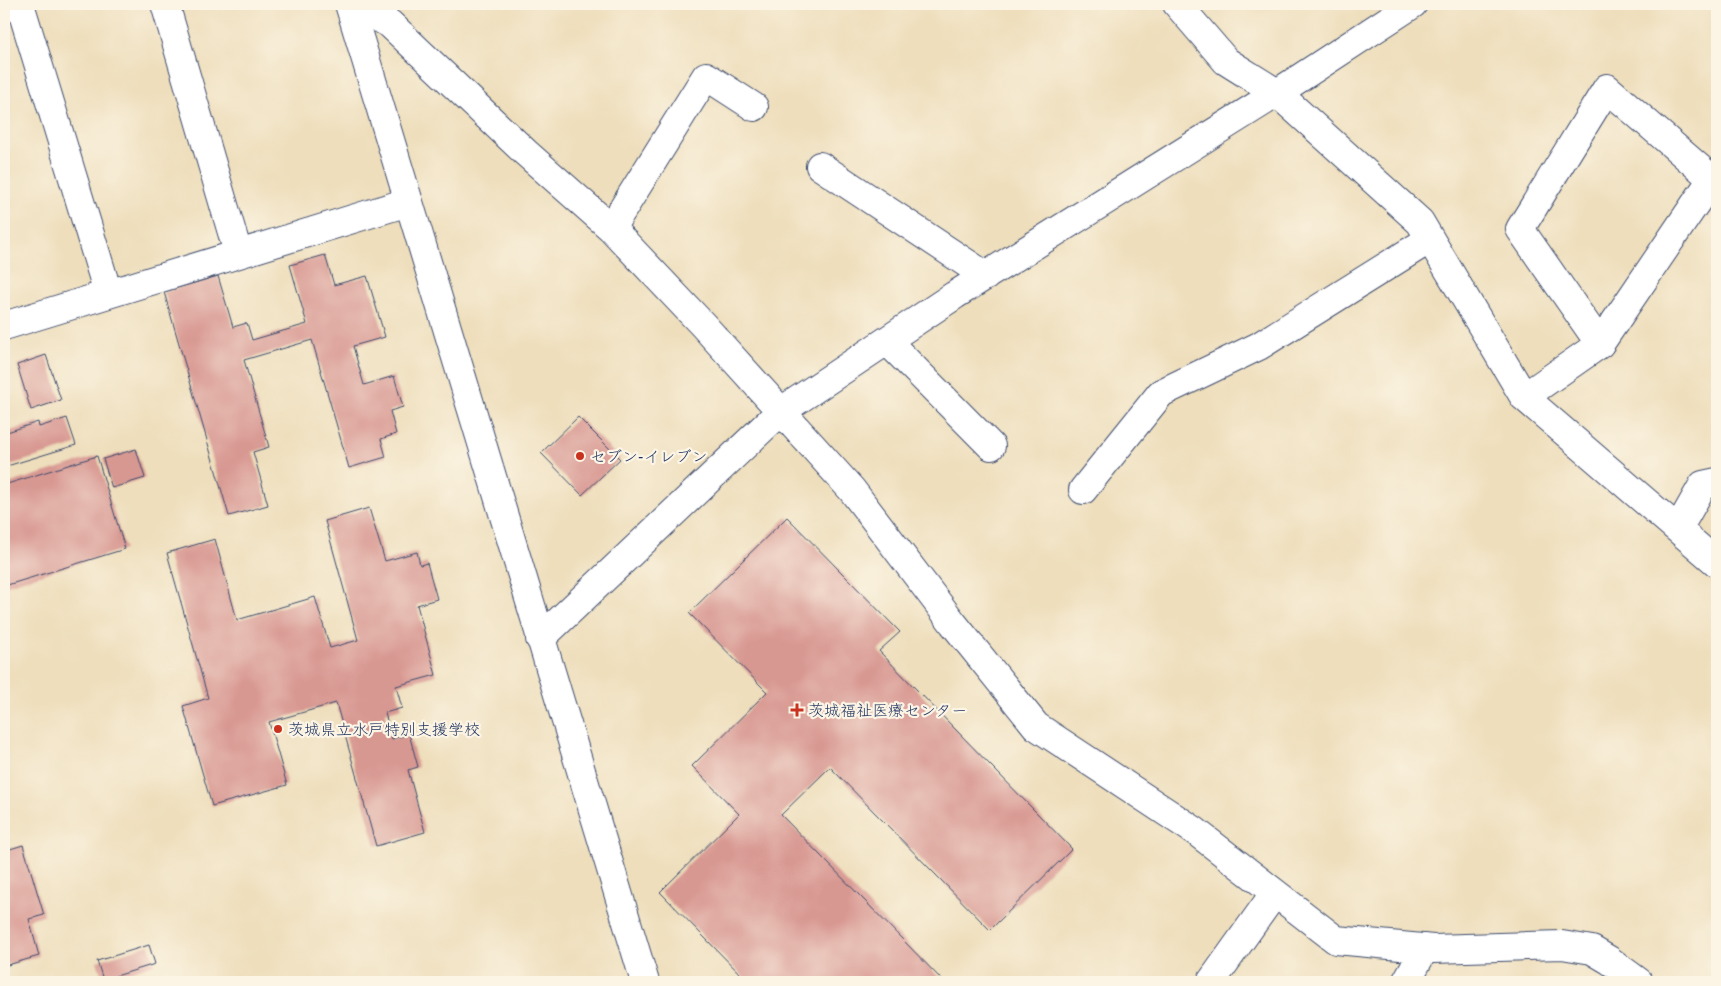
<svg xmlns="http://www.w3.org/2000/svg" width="1721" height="986" font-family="Dekko,'Klee One',sans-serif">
  <rect width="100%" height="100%" fill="#fcf5e5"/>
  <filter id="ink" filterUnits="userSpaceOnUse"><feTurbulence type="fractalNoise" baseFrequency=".02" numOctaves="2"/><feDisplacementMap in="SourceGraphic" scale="10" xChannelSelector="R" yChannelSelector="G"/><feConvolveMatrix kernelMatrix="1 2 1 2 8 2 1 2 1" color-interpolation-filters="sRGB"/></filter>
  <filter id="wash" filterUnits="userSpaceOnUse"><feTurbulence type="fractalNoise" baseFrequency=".0096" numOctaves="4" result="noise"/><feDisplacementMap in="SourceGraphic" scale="20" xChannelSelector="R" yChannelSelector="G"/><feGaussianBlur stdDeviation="1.12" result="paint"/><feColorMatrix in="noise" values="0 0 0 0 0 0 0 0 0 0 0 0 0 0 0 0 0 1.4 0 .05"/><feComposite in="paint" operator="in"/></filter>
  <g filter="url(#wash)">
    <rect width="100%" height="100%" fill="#eedebc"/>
    <g id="blocks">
      <path fill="#d89892" d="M 325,255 L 334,285 L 367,276 L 385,337 L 353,346 L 364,385 L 394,376 L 403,407 L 390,411 L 396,434 L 381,439 L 386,457 L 349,468 L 312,340 L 244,360 L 269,447 L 253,452 L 268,505 L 229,516 L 164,292 L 218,276 L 233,327 L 247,323 L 252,340 L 307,324 L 290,265 Z
        M 46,355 L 61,400 L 31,410 L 17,365 Z
        M 578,417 L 620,459 L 582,495 L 541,453 Z
        M 67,418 L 76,445 L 7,466 L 4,456 L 4,433 L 38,422 L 39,427 Z
        M 136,449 L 145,478 L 112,488 L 103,459 Z
        M 97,456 L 125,549 L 4,586 L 4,485 Z
        M 369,508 L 385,561 L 417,552 L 420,565 L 427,563 L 437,599 L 417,605 L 436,675 L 396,686 L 402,708 L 385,713 L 392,739 L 409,734 L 418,767 L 408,770 L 425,832 L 376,846 L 336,703 L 269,722 L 287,785 L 212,806 L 183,706 L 208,698 L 167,553 L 215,539 L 237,620 L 315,597 L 330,648 L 358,640 L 325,521 Z
        M 787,517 L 900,632 L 879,651 L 1072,849 L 990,930 L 830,767 L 781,815 L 944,982 L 748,982 L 660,892 L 739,814 L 692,766 L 767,692 L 689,613 Z
        M 4,841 L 7,850 L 23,845 L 44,915 L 29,919 L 39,956 L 4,966 Z
        M 149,945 L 155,964 L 103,980 L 97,961 Z"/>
    </g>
  </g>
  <g filter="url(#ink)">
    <use href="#blocks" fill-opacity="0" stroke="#3b496c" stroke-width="1"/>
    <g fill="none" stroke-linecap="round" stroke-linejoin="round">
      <g stroke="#3b496c" stroke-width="30">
        <path id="minor" d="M 20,4 L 108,293
          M 165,4 L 238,253
          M 349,4 L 645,982
          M 352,4 L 390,24 L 525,152 L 611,228 L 703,325 L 852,490 L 953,623 L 1036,726 L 1195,831 L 1336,940 L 1433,949 L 1562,945 L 1592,950 L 1609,960 L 1639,982
          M 1177,4 L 1226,61 L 1277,93 L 1420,222 L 1524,397 L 1717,563
          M 820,166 L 986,276
          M 611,228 L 706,76 L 754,107
          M 4,326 L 408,202
          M 887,341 L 991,446
          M 1524,397 L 1600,344 L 1712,179 L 1607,88 L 1520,229 L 1600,344
          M 1083,490 L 1161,393 L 1259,346 L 1430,239
          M 1678,529 L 1703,485 L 1717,482
          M 540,639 L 780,412 L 955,295 L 1277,93 L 1413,4
          M 1211,982 L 1274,894
          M 1406,982 L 1425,948"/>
      </g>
      <use href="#minor" stroke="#fff" stroke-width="28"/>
    </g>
  </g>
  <g fill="#c8321e" stroke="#fcf5e5" stroke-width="2">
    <circle cx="580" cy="456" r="5"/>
    <path d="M794.5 702.5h5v5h5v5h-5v5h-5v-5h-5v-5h5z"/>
    <circle cx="278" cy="729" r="5"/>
  </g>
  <g text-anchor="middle" stroke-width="4.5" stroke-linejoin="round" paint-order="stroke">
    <g font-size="16" fill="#1b2f5e" stroke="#fcf5e5" text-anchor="start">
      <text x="590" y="462">セブン-イレブン</text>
      <text x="808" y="716">茨城福祉医療センター</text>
      <text x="288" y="735">茨城県立水戸特別支援学校</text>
    </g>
  </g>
  <rect width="1721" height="986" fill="none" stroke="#fcf5e5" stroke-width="20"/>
</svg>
